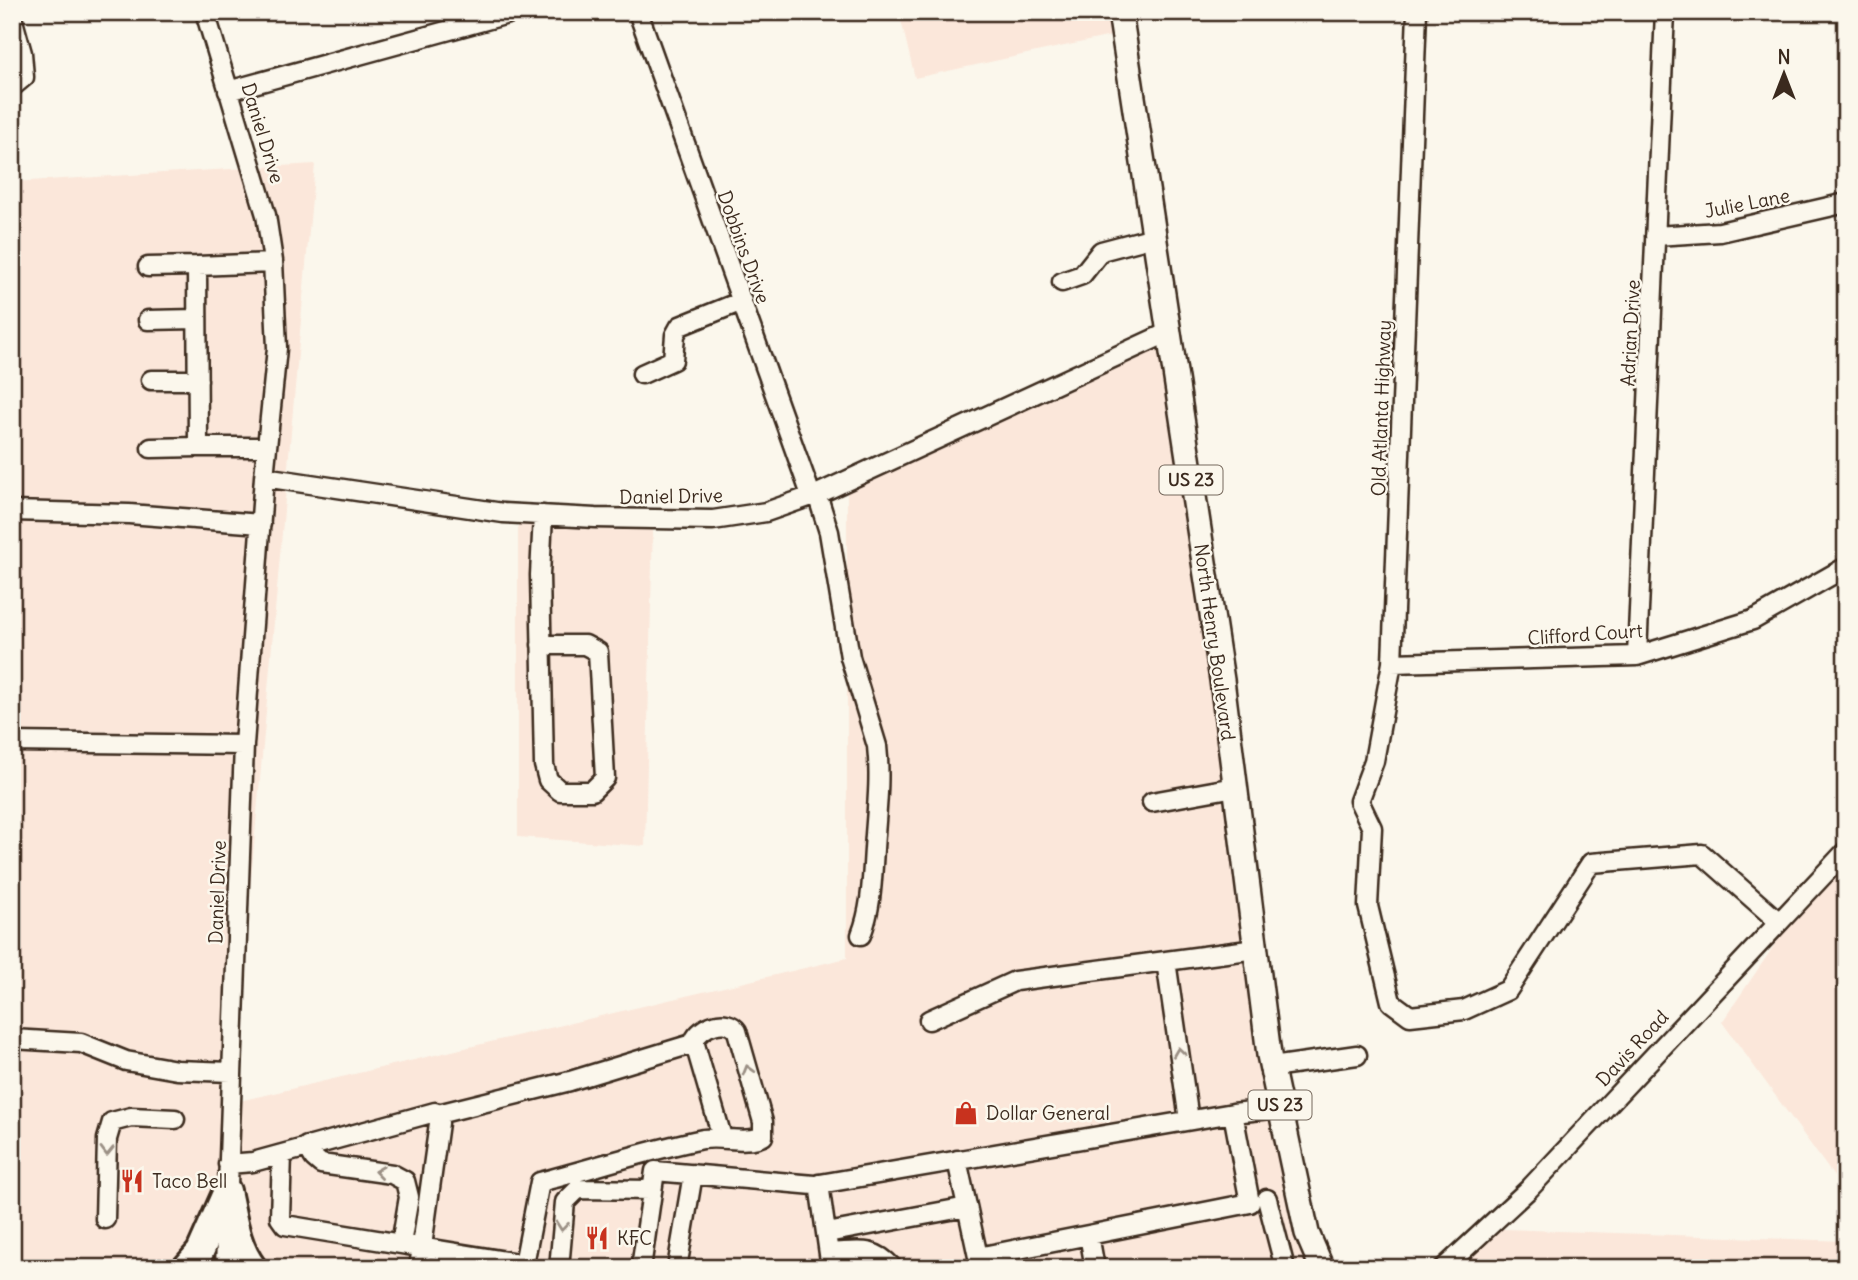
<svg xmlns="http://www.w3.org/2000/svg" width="1858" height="1280" font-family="Delius,sans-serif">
  <rect width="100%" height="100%" fill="#fbf7ec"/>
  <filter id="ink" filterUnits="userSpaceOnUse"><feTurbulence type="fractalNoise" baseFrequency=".0143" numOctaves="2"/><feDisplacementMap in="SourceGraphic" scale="14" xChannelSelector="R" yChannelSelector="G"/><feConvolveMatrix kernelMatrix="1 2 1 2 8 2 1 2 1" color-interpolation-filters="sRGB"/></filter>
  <g filter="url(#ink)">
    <path fill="#fbe7da" d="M 899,12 L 1126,12 L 1130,32 L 915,78 Z
      M 315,164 L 231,1103 L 847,958 L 847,485 L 1181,332 L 1266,1006 L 1322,1268 L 12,1268 L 12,182 Z
      M 518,513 L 653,523 L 645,846 L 518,837 Z
      M 1846,847 L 1846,1193 L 1722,1022 L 1836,855 Z
      M 1502,1229 L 1846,1241 L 1846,1268 L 1449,1268 Z"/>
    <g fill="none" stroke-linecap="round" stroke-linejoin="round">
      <g stroke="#3b2a1e" stroke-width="23">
        <path id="minor" d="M 205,12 L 266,215 L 273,261 L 277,348 L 264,477 L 244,745 L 225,1268
          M 638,12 L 811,495
          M 1417,12 L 1392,663 L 1374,761 L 1359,801 L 1372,828 L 1368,906 L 1391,1002 L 1410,1016 L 1464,1010 L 1508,990 L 1591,863 L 1702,854 L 1779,922
          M 12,17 L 22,53 L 24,77 L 12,87
          M 228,91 L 515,12
          M 1655,236 L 1720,232 L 1846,203
          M 148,267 L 197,266
          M 1062,282 L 1082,275 L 1101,251 L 1154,237
          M 148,320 L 197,319
          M 642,374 L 673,360 L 675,335 L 680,326 L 742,301
          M 151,380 L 198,380
          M 198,447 L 267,447
          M 151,448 L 198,447 L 197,266 L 273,263
          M 264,477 L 503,513 L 595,518 L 713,520 L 766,512 L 820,493 L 1169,332
          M 817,494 L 829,532 L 850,657 L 877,746 C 881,781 876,815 874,849 C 872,878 872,907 861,935
          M 12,511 L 129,514 L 261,524
          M 541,645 L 585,645 L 598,652 L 605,778 L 592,791 L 560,791 L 548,780 L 544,765 L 540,575 L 543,515
          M 1637,656 L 1665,12
          M 1392,663 L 1637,656 L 1753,620 L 1846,567
          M 12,742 L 244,745
          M 1152,802 L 1235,787
          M 929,1020 L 1015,981 L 1166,961
          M 12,1039 L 81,1043 L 126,1061 L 177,1070 L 231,1072
          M 1272,1067 L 1357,1055
          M 1233,1113 L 1281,1108
          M 438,1114 L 570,1081 L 695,1043
          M 1189,1120 L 1166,961 L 1256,949
          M 307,1146 L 314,1158 L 321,1164 L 392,1174 L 405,1181 L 409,1197 L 401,1244
          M 282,1154 L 280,1218 L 285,1225 L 524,1264 L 540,1182 C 594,1168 648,1150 703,1139 C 722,1136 746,1144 763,1136 L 763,1122 L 737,1031 C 727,1016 700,1026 694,1041 L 722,1137
          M 957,1160 L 980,1266
          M 228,1164 L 253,1162 L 435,1112 L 438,1114 L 439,1123 L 419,1268
          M 819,1184 L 831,1268
          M 1267,1199 L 1285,1268
          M 105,1219 L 107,1139 L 112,1122 L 131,1117 L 175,1119
          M 827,1233 L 967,1207
          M 1089,1235 L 1095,1268
          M 830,1253 C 857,1252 873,1245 893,1268
          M 559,1268 L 565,1202 L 578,1189 L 652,1190
          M 641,1268 L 655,1171 L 814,1185 L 1233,1113 L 1250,1203 L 978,1257
          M 677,1268 L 693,1174
          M 1444,1268 L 1529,1189 L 1846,851"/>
      </g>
      <g stroke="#3b2a1e" stroke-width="28">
        <path id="major" d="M 1120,12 L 1222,680 L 1269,1055 L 1307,1233 L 1322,1268"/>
      </g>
      <g stroke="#3b2a1e" stroke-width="32">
        <path id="highway" d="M 227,1191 C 233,1217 236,1246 253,1268
          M 186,1268 L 200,1252 L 227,1191"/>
      </g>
      <use href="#minor" stroke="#fbf7ec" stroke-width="18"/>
      <use href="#major" stroke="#fbf7ec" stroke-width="23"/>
      <use href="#highway" stroke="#fbf7ec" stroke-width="26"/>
    </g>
    <defs><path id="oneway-chevron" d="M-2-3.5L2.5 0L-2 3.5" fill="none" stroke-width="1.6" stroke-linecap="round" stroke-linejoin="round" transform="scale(1.75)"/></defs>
    <g stroke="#9b9085">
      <use href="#oneway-chevron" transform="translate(1179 1052) rotate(-98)"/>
      <use href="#oneway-chevron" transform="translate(748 1070) rotate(-106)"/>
      <use href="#oneway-chevron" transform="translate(107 1151) rotate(91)"/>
      <use href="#oneway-chevron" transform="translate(379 1172) rotate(-172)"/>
      <use href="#oneway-chevron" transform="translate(562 1226) rotate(96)"/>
    </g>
  </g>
  <defs>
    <g id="shop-bare" transform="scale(1.89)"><path d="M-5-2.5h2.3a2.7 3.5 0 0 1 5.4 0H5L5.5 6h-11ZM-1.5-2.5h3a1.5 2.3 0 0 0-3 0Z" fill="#c8321e" stroke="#fbf7ec" stroke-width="2.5" paint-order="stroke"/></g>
    <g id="restaurant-bare" transform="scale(1.89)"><path d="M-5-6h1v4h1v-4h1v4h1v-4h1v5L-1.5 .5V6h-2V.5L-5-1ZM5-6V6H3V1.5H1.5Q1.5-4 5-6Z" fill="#c8321e" stroke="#fbf7ec" stroke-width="2.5" paint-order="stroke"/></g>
  </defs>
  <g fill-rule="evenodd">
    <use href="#shop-bare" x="966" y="1113"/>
    <use href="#restaurant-bare" x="132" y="1181"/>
    <use href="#restaurant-bare" x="597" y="1238"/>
  </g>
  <g text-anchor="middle" stroke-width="5" stroke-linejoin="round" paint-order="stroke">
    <g fill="#fbf7ec" stroke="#75685c" stroke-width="2">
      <rect x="1159.5" y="465.5" width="63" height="29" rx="5"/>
      <rect x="1248.5" y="1090.5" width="63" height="29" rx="5"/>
    </g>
    <g font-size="18" font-weight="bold" fill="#3b2a1e">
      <text x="1191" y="486">US 23</text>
      <text x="1280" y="1111">US 23</text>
    </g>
    <g font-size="19" fill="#3b2a1e" stroke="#fbf7ec">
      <text transform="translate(263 133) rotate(73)" y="7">Daniel Drive</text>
      <text transform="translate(1747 203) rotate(-11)" y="7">Julie Lane</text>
      <text transform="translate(744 247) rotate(70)" y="7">Dobbins Drive</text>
      <text transform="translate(1630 333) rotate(-87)" y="7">Adrian Drive</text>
      <text transform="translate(1381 408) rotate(-88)" y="7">Old Atlanta Highway</text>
      <text transform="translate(671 496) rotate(-1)" y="7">Daniel Drive</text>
      <text transform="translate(1585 634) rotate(-4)" y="7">Clifford Court</text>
      <text transform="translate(1215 642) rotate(82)" y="7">North Henry Boulevard</text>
      <text transform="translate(217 892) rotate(-88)" y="7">Daniel Drive</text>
      <text transform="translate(1632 1048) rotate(-47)" y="7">Davis Road</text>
    </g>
    <g font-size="19" fill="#3b2a1e" stroke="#fbf7ec" text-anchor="start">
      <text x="986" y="1120">Dollar General</text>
      <text x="152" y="1188">Taco Bell</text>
      <text x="617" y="1245">KFC</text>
    </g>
  </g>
  <rect width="1858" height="1280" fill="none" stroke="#fbf7ec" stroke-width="42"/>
  <rect x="21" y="21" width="1816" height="1238" fill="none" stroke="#3b2a1e" stroke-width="2.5" filter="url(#ink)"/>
  <g transform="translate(1784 74)" stroke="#fbf7ec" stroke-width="5" paint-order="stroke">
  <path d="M0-5L12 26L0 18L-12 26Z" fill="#3b2a1e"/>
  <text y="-10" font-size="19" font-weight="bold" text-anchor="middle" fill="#3b2a1e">N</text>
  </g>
</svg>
